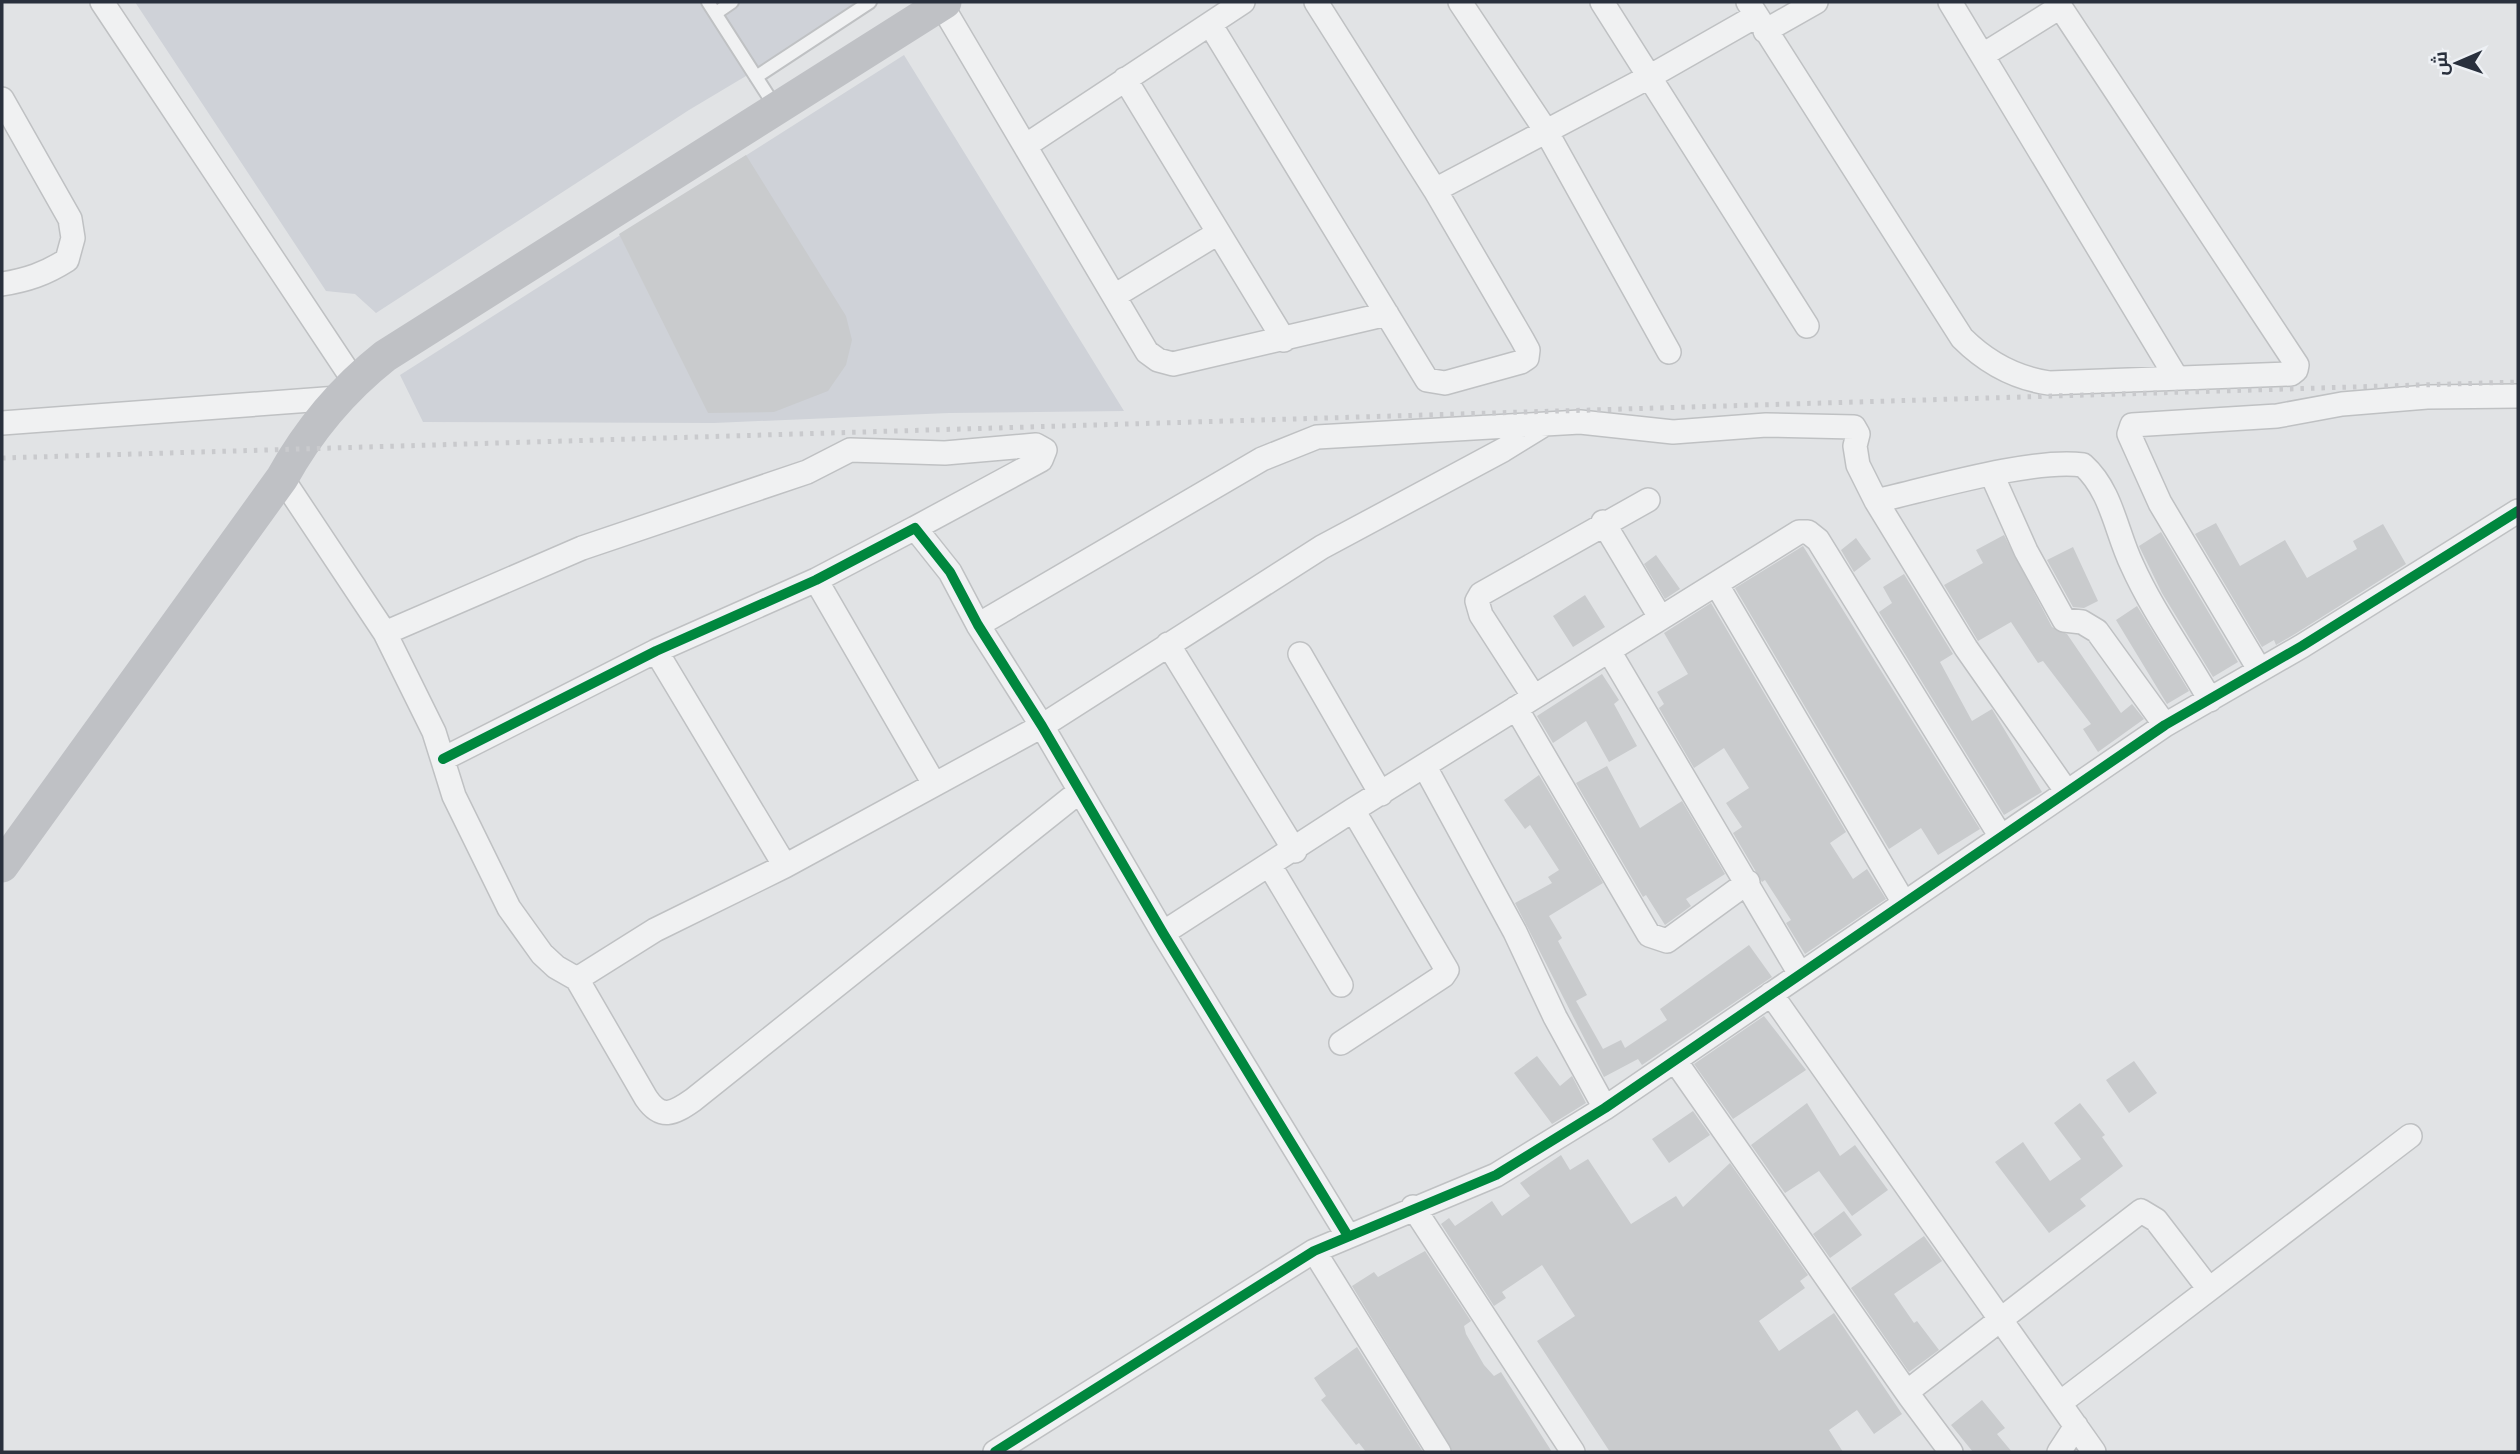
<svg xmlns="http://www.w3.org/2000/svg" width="2520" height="1454" font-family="'DM Sans',Cairo,sans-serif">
  <rect width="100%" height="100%" fill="#e1e3e5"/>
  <path fill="#cfd2d8" d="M 135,2 L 870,2 L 689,110 L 376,313 L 355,294 L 326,291 Z
    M 904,55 L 1124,411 L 949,413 L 714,423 L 423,422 L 400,375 Z"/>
  <path fill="#c9cbcd" d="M 746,155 L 846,316 L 852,340 L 846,365 L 828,391 L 774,412 L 708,413 L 619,234 Z
    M 2216,523 L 2240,566 L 2285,540 L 2307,578 L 2357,549 L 2353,541 L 2383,524 L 2406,564 L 2295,634 L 2276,645 L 2274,640 L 2262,647 L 2195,534 Z
    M 2161,532 L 2238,662 L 2213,677 L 2162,593 L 2139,546 Z
    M 2004,535 L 2052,627 L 2067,634 L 2121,713 L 2132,704 L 2144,719 L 2098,752 L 2083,729 L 2091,724 L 2043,661 L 2038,663 L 2011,622 L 1978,641 L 1944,585 L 1983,563 L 1976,550 Z
    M 1856,538 L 1871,559 L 1854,572 L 1841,550 Z
    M 1803,546 L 1980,829 L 1938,855 L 1921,828 L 1889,849 L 1735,588 Z
    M 2073,547 L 2098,601 L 2084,608 L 2073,607 L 2047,560 Z
    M 1656,555 L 1680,589 L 1665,599 L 1644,564 Z
    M 1904,574 L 1953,654 L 1940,662 L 1972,721 L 1992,709 L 2042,792 L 2004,815 L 1879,612 L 1892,603 L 1883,587 Z
    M 1585,595 L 1605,627 L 1573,647 L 1553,616 Z
    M 1711,603 L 1846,832 L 1830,843 L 1853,879 L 1867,869 L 1886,899 L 1805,954 L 1786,923 L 1791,920 L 1765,880 L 1762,882 L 1733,833 L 1742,827 L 1726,803 L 1749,788 L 1724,748 L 1694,768 L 1659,708 L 1664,704 L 1657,692 L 1688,674 L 1664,633 Z
    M 2137,606 L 2189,691 L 2167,704 L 2116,620 Z
    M 1602,674 L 1619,700 L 1614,704 L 1637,746 L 1609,762 L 1586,721 L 1553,743 L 1537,716 Z
    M 1607,766 L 1640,828 L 1682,801 L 1725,874 L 1686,899 L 1691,906 L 1665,925 L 1646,895 L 1643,897 L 1576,783 Z
    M 1539,775 L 1603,883 L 1549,916 L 1562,938 L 1558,941 L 1587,995 L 1576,1001 L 1603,1049 L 1621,1040 L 1625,1048 L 1667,1020 L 1660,1009 L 1749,945 L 1772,977 L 1642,1065 L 1638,1059 L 1604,1077 L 1515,903 L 1552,883 L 1548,877 L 1559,870 L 1530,825 L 1525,829 L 1504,800 Z
    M 1764,1016 L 1806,1070 L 1733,1119 L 1694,1064 Z
    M 1537,1056 L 1560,1086 L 1572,1076 L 1586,1103 L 1552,1124 L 1514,1073 Z
    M 2134,1061 L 2157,1093 L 2129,1113 L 2106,1080 Z
    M 1807,1103 L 1840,1156 L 1855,1145 L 1888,1190 L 1852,1216 L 1819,1171 L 1785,1193 L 1751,1145 Z
    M 2080,1103 L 2105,1135 L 2102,1137 L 2123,1166 L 2080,1199 L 2086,1206 L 2049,1233 L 1995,1162 L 2023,1142 L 2050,1181 L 2081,1159 L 2054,1123 Z
    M 1693,1111 L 1710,1135 L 1669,1163 L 1652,1139 Z
    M 1561,1155 L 1570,1170 L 1588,1159 L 1631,1224 L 1676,1196 L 1683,1207 L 1730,1163 L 1808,1275 L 1800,1281 L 1805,1288 L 1759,1321 L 1779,1351 L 1834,1313 L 1902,1414 L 1874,1434 L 1857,1410 L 1829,1430 L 1843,1452 L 1610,1452 L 1537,1341 L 1575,1316 L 1542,1265 L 1502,1292 L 1506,1298 L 1494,1306 L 1441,1224 L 1449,1218 L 1455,1226 L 1492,1201 L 1502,1216 L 1530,1196 L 1520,1183 Z
    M 1844,1211 L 1862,1235 L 1830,1258 L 1813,1234 Z
    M 1924,1236 L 1942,1261 L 1894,1294 L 1914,1323 L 1917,1321 L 1939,1350 L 1909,1372 L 1851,1288 Z
    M 1425,1251 L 1471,1321 L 1464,1326 L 1466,1334 L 1484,1365 L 1494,1376 L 1501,1372 L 1552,1452 L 1453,1452 L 1352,1286 L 1374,1272 L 1378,1277 Z
    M 1357,1347 L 1423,1452 L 1366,1452 L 1359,1443 L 1356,1445 L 1321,1400 L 1326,1396 L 1314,1378 Z
    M 1982,1400 L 2005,1428 L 1997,1434 L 2012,1452 L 1973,1452 L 1951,1425 Z"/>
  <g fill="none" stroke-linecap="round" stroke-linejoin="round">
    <g stroke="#bfc1c3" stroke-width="16">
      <path id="lane" d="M 708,2 L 776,108
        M 716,13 L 732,2
        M 756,77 L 870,2"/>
    </g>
    <g stroke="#bfc1c3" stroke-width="26">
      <path id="street" d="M 102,2 L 354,381
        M 1460,2 L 1546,131 L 1669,352
        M 1602,2 L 1807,326
        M 1748,2 L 1962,338 C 1986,362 2015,378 2049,383 L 2291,374 L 2296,370 L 2297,365 L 2057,2
        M 1950,2 L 2176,377
        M 941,4 L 1025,146 L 1243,2
        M 1210,24 L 1427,380 L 1445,383 L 1521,362 L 1527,358 L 1528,350 L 1522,339 L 1435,190 L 1316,2
        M 1765,31 L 1816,2
        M 1983,55 L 2060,7
        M 1125,79 L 1284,340
        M 2,99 L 70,219 L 73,238 L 67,260 C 45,274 27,280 2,284
        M 1025,146 L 1147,352 L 1158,360 L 1173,364 L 1387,314
        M 1435,190 L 1649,77 L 1756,16
        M 1116,295 L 1218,233
        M 2,423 L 338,398
        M 1992,475 L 2026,551 L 2064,620 L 2082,622 L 2097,631 L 2165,725
        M 282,478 L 385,633 L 434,732 L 454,796 L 509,908 L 542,954 L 556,967 L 577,979 L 646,1098 C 661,1120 673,1114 693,1100 L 1080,791
        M 1876,501 C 1929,489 2032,458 2083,465 C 2112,491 2116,532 2132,565 C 2153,612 2185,655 2210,700
        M 1603,522 L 1660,617
        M 816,580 L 933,782
        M 1717,585 L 1904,903
        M 978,625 L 1262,459 L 1317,437 L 1580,422 L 1673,432 L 1766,425 L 1854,427 L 1858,434 L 1855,446 L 1858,465 L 1876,501 L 1966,648 L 2067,792
        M 385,633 L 582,548 L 807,472 L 850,450 L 945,453 L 1036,445 L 1045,450 L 1041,460 L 915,528
        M 1168,644 L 1295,851
        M 656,651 L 785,866
        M 1609,651 L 1800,974
        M 1300,654 L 1381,794
        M 2259,669 L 2160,503 L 2129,434 L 2132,425 L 2277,416 L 2342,404 L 2427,397 L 2518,396
        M 1534,697 L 1481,615 L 1477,601 L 1481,594 L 1648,500
        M 1516,708 L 1649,935 L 1667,941 L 1748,882
        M 443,759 L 656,651 L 816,580 L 915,528 L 950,572 L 978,625 L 1042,726 L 1163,933 L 1348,1236
        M 1425,767 L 1515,932 L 1555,1017 L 1605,1108
        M 1270,866 L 1341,985
        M 1163,933 L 1353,810 L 1799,532 L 1808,532 L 1818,540 L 2001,837
        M 577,979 L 655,930 L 785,866 L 1042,726 L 1322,547 L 1503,450 L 1542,426
        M 1771,994 L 2094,1452
        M 1341,1043 L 1443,976 L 1447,970 L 1353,810
        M 1676,1062 L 1910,1397
        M 1413,1207 L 1573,1452
        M 1314,1251 L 1439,1452
        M 2060,1403 L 2410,1136
        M 995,1452 L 1314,1251 L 1496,1175 L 1605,1108 L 2165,725 L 2302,646 L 2518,511
        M 1951,1452 L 1910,1397 L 1912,1388 L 2141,1211 L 2156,1220 L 2209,1289
        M 2059,1452 L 2076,1426"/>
    </g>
    <use href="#lane" stroke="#f0f1f2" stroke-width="12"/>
    <use href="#street" stroke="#f0f1f2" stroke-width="23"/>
    <path stroke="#bfc1c5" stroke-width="33" d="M 2,866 L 282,478 C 308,431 342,390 385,356 L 945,2"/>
    <path stroke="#c9cacd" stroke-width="5" stroke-dasharray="3.5 7" stroke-linecap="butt" d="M 2,458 L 2518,382"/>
    <g stroke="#eef1f5" stroke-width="15">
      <path id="cycleway" d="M 443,759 L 656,651 L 816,580 L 915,528 L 950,572 L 978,625 L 1042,726 L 1163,933 L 1348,1236
        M 995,1452 L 1314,1251 L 1496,1175 L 1605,1108 L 2165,725 L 2302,646 L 2518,511"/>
    </g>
    <use href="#cycleway" stroke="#00873e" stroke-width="10"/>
  </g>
  <rect width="2520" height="1454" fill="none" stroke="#29303d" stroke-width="7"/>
  <g transform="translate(2457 63) rotate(268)" stroke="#eef1f5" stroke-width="5" paint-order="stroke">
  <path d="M0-5L12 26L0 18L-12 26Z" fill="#29303d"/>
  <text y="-10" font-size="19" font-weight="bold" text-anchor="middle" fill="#29303d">ش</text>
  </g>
</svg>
